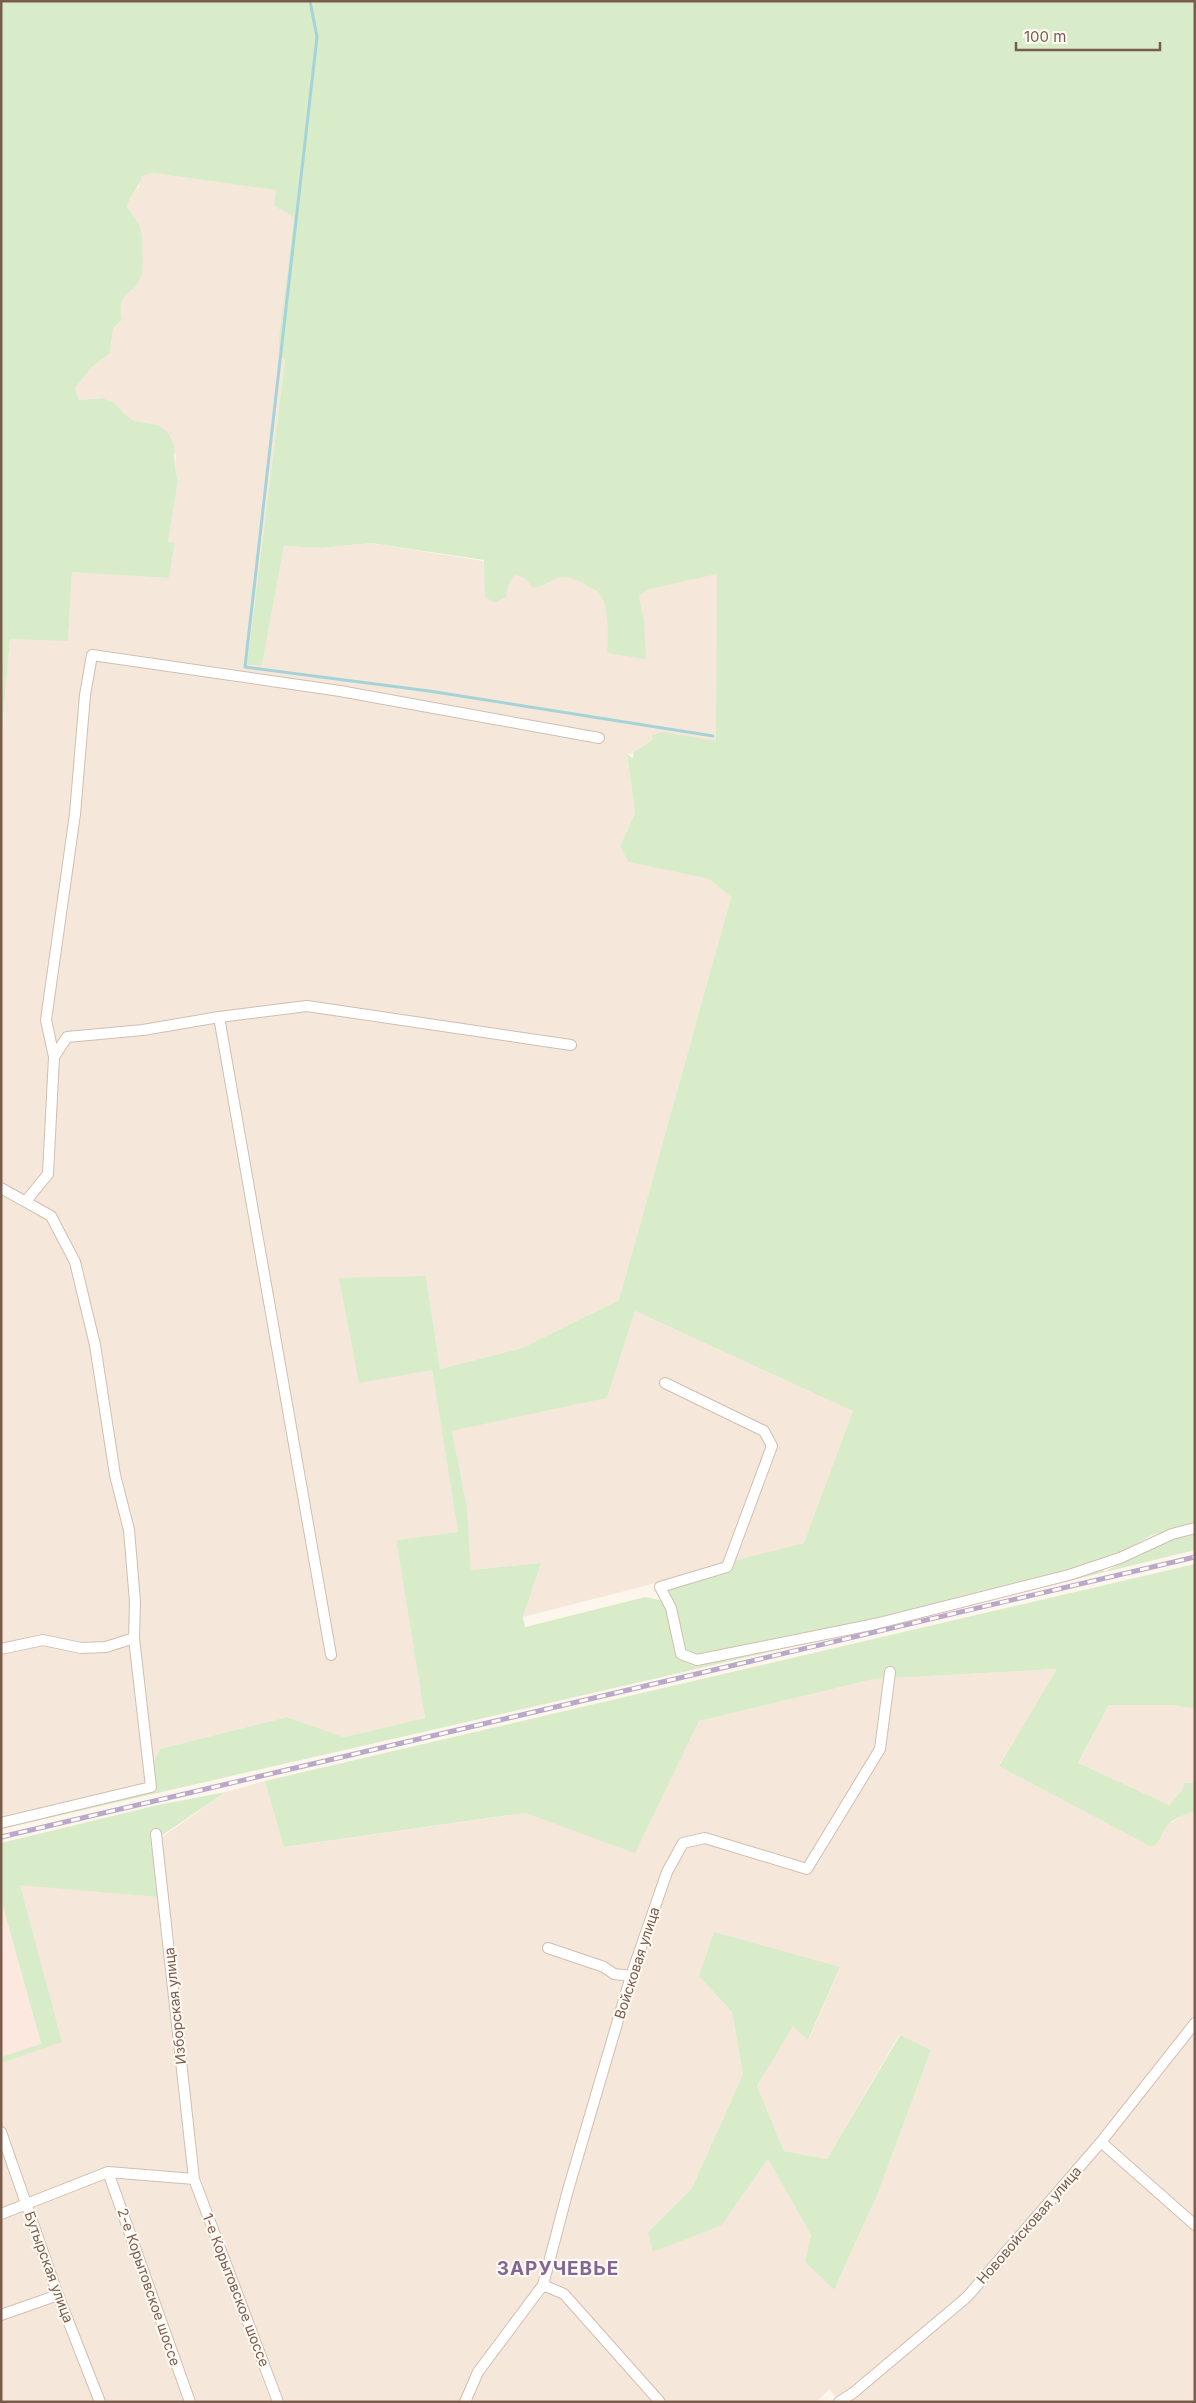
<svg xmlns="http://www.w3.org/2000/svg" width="1196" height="2403" font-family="Inter,sans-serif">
  <rect width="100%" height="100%" fill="#fdf6ec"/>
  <path fill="#f5e8da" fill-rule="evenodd" d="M 153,173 L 277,190 L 281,210 L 294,216 L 285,291 L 285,360 L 247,665 L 262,665 L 284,546 L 321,548 L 370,543 L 559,573 L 726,565 L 722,743 L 684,749 L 627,754 L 635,813 L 620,846 L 628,862 L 709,879 L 731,897 L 619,1300 L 522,1348 L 440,1369 L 426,1276 L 359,1382 L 432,1370 L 458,1532 L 396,1540 L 425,1718 L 344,1737 L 287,1717 L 160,1749 L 143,1785 L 1,1820 L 1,742 L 10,638 L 68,640 L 72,571 L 169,578 L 175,544 L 168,542 L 178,481 L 175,468 L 176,456 L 158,425 L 134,421 L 123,413 L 115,403 L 103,398 L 78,400 L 75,388 L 91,368 L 110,353 L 113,329 L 122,320 L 120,308 L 123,295 L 132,287 L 143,253 L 140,228 L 127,207 L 130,195 L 139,187 L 141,176 Z
    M 635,1311 L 854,1411 L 804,1543 L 736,1560 L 723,1566 L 523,1617 L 541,1563 L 471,1570 L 467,1507 L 452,1431 L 607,1398 Z
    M 1058,1669 L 999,1765 L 1159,1842 L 1167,1825 L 1185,1814 L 1195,1811 L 1195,2402 L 838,2402 L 830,2389 L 816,2402 L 283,2402 L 200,2177 L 166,1903 L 162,1837 L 226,1792 L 265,1781 L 285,1847 L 525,1813 L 635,1852 L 699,1721 L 874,1679 ZM 840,1968 L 809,2039 L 793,2025 L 757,2086 L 784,2151 L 827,2159 L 899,2035 L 931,2050 L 878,2193 L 834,2290 L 805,2262 L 811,2235 L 768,2159 L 722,2225 L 648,2232 L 692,2188 L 743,2074 L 732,2012 L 699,1976 Z
    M 1109,1705 L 1172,1705 L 1195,1709 L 1195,1783 L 1185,1783 L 1181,1791 L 1169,1805 L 1078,1764 Z
    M 19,1884 L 157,1897 L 189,2182 L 271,2402 L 1,2402 L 1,2063 L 61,2041 Z"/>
  <path fill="#fde8e0" d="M 1,1899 L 41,2045 L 1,2057 Z"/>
  <path fill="#d8ecc9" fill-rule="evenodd" d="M 1,1 L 1195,1 L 1195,1524 L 1152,1535 L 1118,1554 L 1101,1560 L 1104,1572 L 1173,1537 L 1195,1532 L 1195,1550 C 798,1648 399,1737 1,1829 L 1,1820 L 143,1785 L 160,1749 L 287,1717 L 344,1737 L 425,1718 L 396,1540 L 458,1532 L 432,1370 L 359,1383 L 339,1278 L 426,1276 L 440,1369 L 522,1348 L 619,1300 L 731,897 L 709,879 L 628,862 L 620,846 L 635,813 L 627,754 L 633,758 L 634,752 L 653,740 L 652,735 L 663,732 L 716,741 L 717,574 L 649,589 L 639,596 L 644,621 L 646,659 L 607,653 C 608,637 610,605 599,593 C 596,589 589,588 586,585 C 579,581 572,577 564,577 C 553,577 546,586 533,588 L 526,579 L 515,574 L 508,585 L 506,597 L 495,603 L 485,597 L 484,560 L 370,543 L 321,548 L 284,546 L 262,665 L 247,665 L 285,360 L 279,354 L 279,339 L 294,217 L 274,206 L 276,190 L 153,173 L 142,176 C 139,188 130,194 127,207 C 131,214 137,220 140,227 C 143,235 144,268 141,277 C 133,298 116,288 122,320 L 113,329 L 110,353 L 91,368 L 75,388 L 79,400 L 103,398 L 115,403 L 123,413 L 134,421 L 158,425 L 168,433 L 174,444 L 175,468 L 178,481 L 168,542 L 175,543 L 169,578 L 72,572 L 68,641 L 10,639 L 1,742 ZM 635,1311 L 853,1411 L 804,1543 L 736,1560 L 728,1573 L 668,1589 L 684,1651 L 676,1653 L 664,1601 L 645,1597 L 525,1627 L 523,1617 L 541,1563 L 471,1570 L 467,1507 L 452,1431 L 607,1398 Z
    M 1195,1564 L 1195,1709 L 1172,1705 L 1109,1705 L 1078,1763 L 1169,1805 L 1181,1791 L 1185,1783 L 1195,1783 L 1195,1811 C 1186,1814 1171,1819 1166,1827 C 1161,1836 1161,1841 1152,1847 L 999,1766 L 1057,1669 L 874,1679 L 699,1721 L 635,1853 L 525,1813 L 284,1847 L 265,1781 Z
    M 226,1792 L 152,1842 L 157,1897 L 20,1885 L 62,2042 L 1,2063 L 1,2057 L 41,2044 L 1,1899 L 1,1843 L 158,1805 Z
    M 714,1932 L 840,1967 L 808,2040 L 793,2026 L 757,2086 L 784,2151 L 827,2159 L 900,2035 L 931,2050 L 878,2193 L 834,2290 L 805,2262 L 811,2235 L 768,2159 L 722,2225 L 653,2252 L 648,2232 L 692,2188 L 743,2074 L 732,2012 L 699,1976 Z"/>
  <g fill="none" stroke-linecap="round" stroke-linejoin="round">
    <path stroke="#a5d3da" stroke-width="3" d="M 310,1 L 317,37 L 245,667 L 429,691 L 713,736"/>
    <g stroke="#d1beb0" stroke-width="12">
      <path id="minor" d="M 219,1017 L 331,1655
        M 54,1057 L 67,1037 L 143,1030 L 219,1017 L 307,1006 L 571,1045
        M 1,1188 L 51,1216 L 75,1262 L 95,1345 L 115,1475 L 129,1530 L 135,1602 L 134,1638 L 151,1787 L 1,1823
        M 26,1201 L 48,1174 L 54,1057 L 46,1020 L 75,814 L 85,695 L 92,655 L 340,691 L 599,738
        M 665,1383 L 764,1431 L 772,1446 L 727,1567 L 660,1587 L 671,1608 L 681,1654 L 697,1660 L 875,1624 L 1069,1575 L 1120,1558 L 1172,1534 L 1195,1528
        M 1,1649 L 43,1640 L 81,1648 L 106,1647 L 134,1638
        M 156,1834 L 194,2179 L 278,2402
        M 548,1948 L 604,1967 L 614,1974 L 631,1976
        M 1,2132 L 58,2295 L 100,2402
        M 1101,2142 L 1195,2225
        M 108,2172 L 190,2402
        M 1,2214 L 108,2172 L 194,2179
        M 543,2285 L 564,2294 L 660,2402
        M 1,2315 L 58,2295
        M 465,2402 L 478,2372 L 543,2285 L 568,2190 L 631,1976 L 667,1872 L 683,1843 L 705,1838 L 807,1869 L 880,1749 L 890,1672
        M 839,2402 L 853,2393 L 967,2297 L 1101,2142 L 1195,2023"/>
    </g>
    <use href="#minor" stroke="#fff" stroke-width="10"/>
    <g stroke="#b9a8c9" stroke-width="5">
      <path id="rail" d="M 1,1837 L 1195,1557"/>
    </g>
    <use href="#rail" stroke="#fffaf3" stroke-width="3" stroke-dasharray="9" stroke-linecap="butt"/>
  </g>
  <g text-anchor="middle" stroke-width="4" stroke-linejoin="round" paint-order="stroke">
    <g font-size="14" fill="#7a5c4d" stroke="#fffaf3">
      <text transform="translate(637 1963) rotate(-72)" y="5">Войсковая улица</text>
      <text transform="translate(175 2006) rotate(-96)" y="5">Изборская улица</text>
      <text transform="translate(1029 2225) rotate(-49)" y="5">Нововойсковая улица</text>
      <text transform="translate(49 2267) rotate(70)" y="5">Бутырская улица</text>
      <text transform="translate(149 2287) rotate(71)" y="5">2-е Корытовское шоссе</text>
      <text transform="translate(236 2290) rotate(69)" y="5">1-е Корытовское шоссе</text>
    </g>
    <g font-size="19" font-weight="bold" letter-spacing="1" fill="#846695" stroke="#fffaf3">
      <text x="558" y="2275">ЗАРУЧЕВЬЕ</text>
    </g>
  </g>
  <rect width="1196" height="2403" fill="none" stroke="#7a5c4d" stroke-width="5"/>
  <path d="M1016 42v8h144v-8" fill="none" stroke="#7a5c4d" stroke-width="2.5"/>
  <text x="1024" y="42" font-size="15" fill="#7a5c4d" stroke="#fffaf3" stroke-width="4" paint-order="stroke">100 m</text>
</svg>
